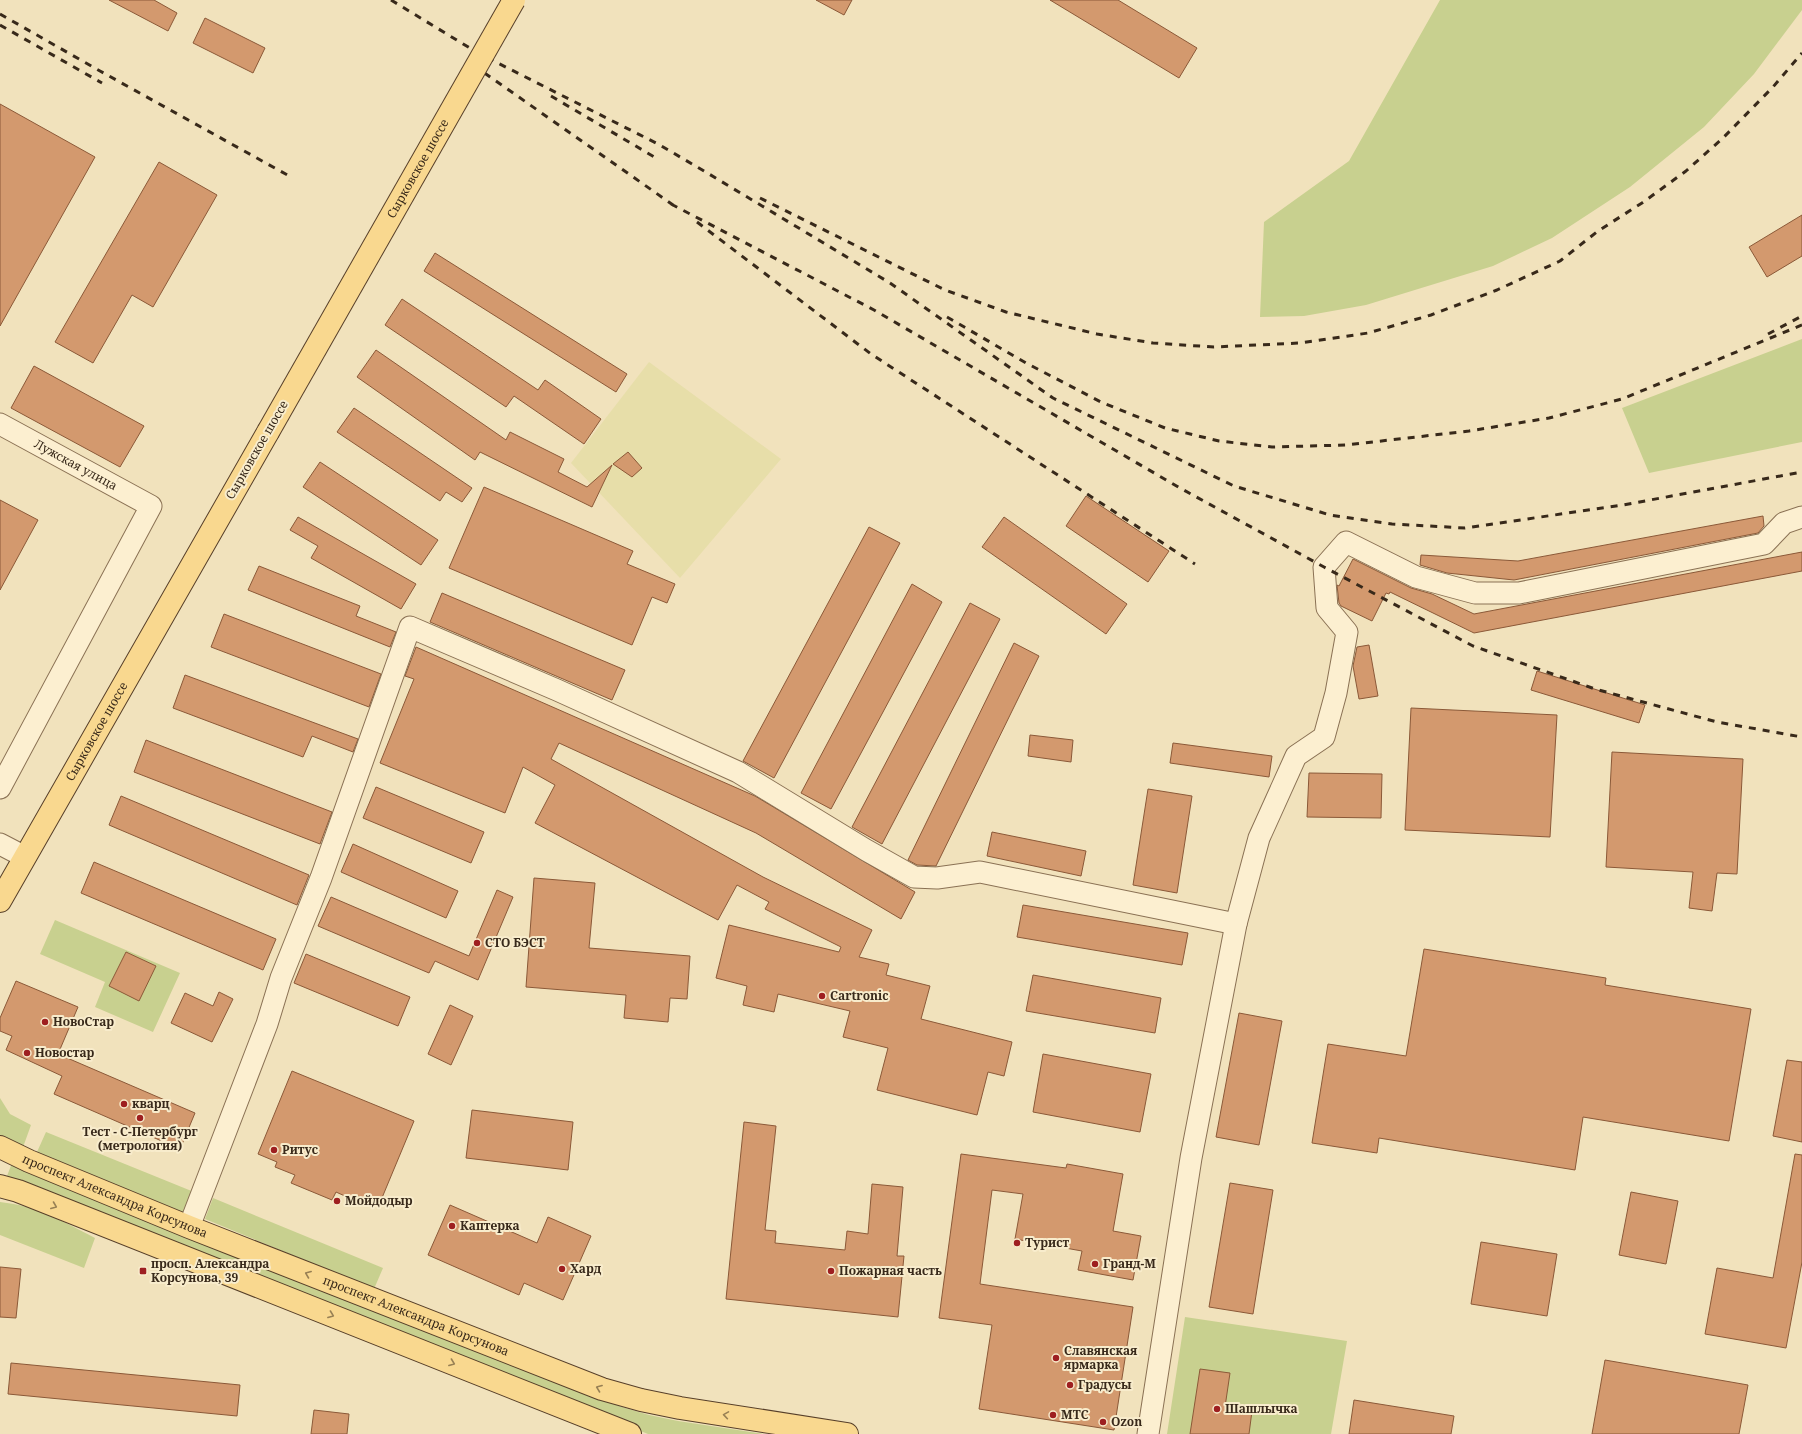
<svg xmlns="http://www.w3.org/2000/svg" width="1802" height="1434" font-family="'Noto Serif',serif">
  <rect width="100%" height="100%" fill="#f1e2bc"/>
  <path fill="#e7dea9" d="M 649,362 L 781,459 L 680,578 L 571,463 Z"/>
  <path fill="#c8d08f" d="M 1440,0 L 1802,0 L 1802,10 L 1754,74 L 1704,127 L 1630,187 L 1552,238 L 1493,266 L 1366,305 L 1304,316 L 1260,317 L 1264,222 L 1349,161 Z
    M 1802,339 L 1802,442 L 1649,473 L 1622,408 Z
    M 55,920 L 180,973 L 153,1032 L 95,1007 L 105,982 L 40,954 Z
    M 0,1098 L 10,1114 L 31,1125 L 22,1150 L 0,1138 Z
    M 46,1132 L 194,1192 L 185,1213 L 37,1152 Z
    M 12,1163 L 25,1171 L 622,1407 L 649,1415 L 678,1421 L 764,1434 L 648,1434 L 313,1298 L 21,1183 L 7,1176 Z
    M 213,1198 L 383,1268 L 374,1289 L 205,1219 Z
    M 0,1202 C 38,1206 62,1221 95,1238 L 84,1268 L 0,1235 Z
    M 1185,1317 L 1347,1341 L 1331,1434 L 1167,1434 Z"/>
  <path fill="#d3996e" stroke="#8b5938" d="M 109,0 L 154,0 L 177,13 L 168,31 Z
    M 816,0 L 852,0 L 844,15 Z
    M 1050,0 L 1118,0 L 1197,48 L 1179,78 Z
    M 205,18 L 265,48 L 253,73 L 193,43 Z
    M 0,104 L 95,157 L 0,326 Z
    M 159,162 L 217,195 L 153,307 L 132,295 L 93,363 L 55,342 Z
    M 1802,215 L 1802,256 L 1767,277 L 1749,247 Z
    M 435,253 L 627,374 L 616,392 L 424,271 Z
    M 402,299 L 538,390 L 545,380 L 601,419 L 584,444 L 514,396 L 506,407 L 385,325 Z
    M 376,350 L 506,440 L 510,432 L 564,459 L 558,472 L 587,487 L 612,465 L 592,507 L 480,452 L 475,460 L 357,377 Z
    M 34,366 L 144,426 L 120,467 L 11,408 Z
    M 354,408 L 472,488 L 462,502 L 446,492 L 440,501 L 337,432 Z
    M 628,452 L 642,468 L 632,477 L 613,464 Z
    M 320,462 L 438,540 L 421,565 L 303,487 Z
    M 484,487 L 633,551 L 627,564 L 675,584 L 667,603 L 652,597 L 632,645 L 449,568 Z
    M 1086,496 L 1169,551 L 1148,582 L 1066,526 Z
    M 0,500 L 38,520 L 0,590 Z
    M 1763,516 L 1764,526 L 1758,533 L 1514,580 L 1447,573 L 1420,565 L 1421,555 L 1518,561 Z
    M 298,517 L 416,584 L 401,609 L 311,558 L 318,546 L 290,530 Z
    M 1004,517 L 1127,604 L 1106,634 L 982,547 Z
    M 869,527 L 900,543 L 774,778 L 743,761 Z
    M 1802,552 L 1802,571 L 1474,633 L 1390,592 L 1389,594 L 1386,593 L 1372,621 L 1341,606 L 1339,603 L 1337,585 L 1339,586 L 1353,559 L 1411,588 L 1432,594 L 1474,614 Z
    M 259,566 L 360,606 L 356,616 L 396,632 L 390,647 L 248,590 Z
    M 912,584 L 942,602 L 831,809 L 801,793 Z
    M 442,593 L 625,670 L 612,700 L 430,622 Z
    M 970,603 L 1000,619 L 882,844 L 852,827 Z
    M 224,614 L 381,674 L 369,707 L 211,647 Z
    M 1014,643 L 1039,656 L 936,866 L 917,865 L 908,860 Z
    M 1369,645 L 1378,696 L 1359,699 L 1353,666 L 1357,647 Z
    M 416,647 L 755,796 L 915,892 L 901,919 L 756,833 L 559,743 L 551,759 L 763,877 L 872,930 L 859,957 L 889,964 L 886,975 L 930,986 L 921,1019 L 1012,1042 L 1004,1076 L 988,1072 L 977,1115 L 877,1090 L 888,1048 L 843,1037 L 850,1011 L 778,994 L 774,1012 L 743,1005 L 747,986 L 716,978 L 729,925 L 839,952 L 841,947 L 765,909 L 769,902 L 737,885 L 718,920 L 535,823 L 555,785 L 523,767 L 505,813 L 380,763 L 414,679 L 405,676 Z
    M 1537,671 L 1645,705 L 1639,723 L 1531,690 Z
    M 185,675 L 358,739 L 353,752 L 312,736 L 303,757 L 173,708 Z
    M 1411,708 L 1557,715 L 1550,837 L 1405,830 Z
    M 1030,735 L 1073,740 L 1071,762 L 1028,756 Z
    M 146,740 L 332,812 L 320,844 L 134,772 Z
    M 1173,743 L 1272,756 L 1269,777 L 1170,763 Z
    M 1612,752 L 1743,759 L 1737,874 L 1717,873 L 1712,911 L 1689,908 L 1693,872 L 1606,867 Z
    M 1309,773 L 1382,774 L 1381,818 L 1307,817 Z
    M 376,787 L 484,832 L 471,863 L 363,818 Z
    M 1148,789 L 1192,796 L 1177,893 L 1133,885 Z
    M 121,796 L 309,875 L 297,905 L 109,825 Z
    M 992,832 L 1086,851 L 1081,876 L 987,856 Z
    M 353,844 L 458,891 L 446,918 L 341,872 Z
    M 94,862 L 276,939 L 263,970 L 81,893 Z
    M 534,878 L 595,883 L 589,948 L 690,956 L 687,999 L 670,998 L 668,1022 L 624,1018 L 626,995 L 526,987 Z
    M 497,890 L 513,897 L 478,980 L 435,961 L 429,973 L 318,926 L 331,897 L 469,956 Z
    M 1023,905 L 1188,933 L 1182,965 L 1017,937 Z
    M 1424,949 L 1606,978 L 1605,985 L 1751,1009 L 1729,1141 L 1583,1117 L 1575,1170 L 1379,1138 L 1377,1153 L 1312,1143 L 1328,1044 L 1406,1056 Z
    M 126,952 L 156,966 L 139,1001 L 109,986 Z
    M 306,954 L 410,997 L 398,1026 L 294,983 Z
    M 1033,975 L 1161,998 L 1155,1033 L 1026,1011 Z
    M 16,981 L 78,1007 L 58,1054 L 195,1113 L 180,1149 L 54,1094 L 62,1076 L 6,1050 L 12,1036 L 0,1031 L 0,1018 Z
    M 219,992 L 233,999 L 212,1042 L 171,1023 L 185,993 L 213,1006 Z
    M 450,1005 L 473,1016 L 451,1065 L 428,1054 Z
    M 1239,1013 L 1282,1021 L 1259,1145 L 1216,1137 Z
    M 1043,1054 L 1151,1074 L 1140,1132 L 1033,1112 Z
    M 1787,1060 L 1802,1062 L 1802,1142 L 1773,1136 Z
    M 292,1071 L 414,1121 L 379,1205 L 358,1196 L 356,1201 L 336,1192 L 332,1200 L 291,1183 L 295,1175 L 275,1167 L 277,1162 L 258,1154 Z
    M 472,1110 L 573,1122 L 568,1170 L 466,1158 Z
    M 744,1122 L 776,1126 L 765,1230 L 776,1231 L 775,1243 L 845,1250 L 847,1231 L 868,1234 L 872,1184 L 903,1187 L 897,1256 L 904,1256 L 898,1317 L 726,1299 Z
    M 961,1154 L 1066,1168 L 1067,1164 L 1123,1174 L 1113,1231 L 1141,1236 L 1133,1280 L 1078,1270 L 1082,1251 L 1015,1239 L 1023,1194 L 992,1190 L 980,1284 L 1133,1307 L 1114,1430 L 979,1409 L 992,1325 L 939,1318 Z
    M 1795,1154 L 1802,1155 L 1802,1262 L 1786,1348 L 1705,1334 L 1717,1268 L 1773,1278 Z
    M 1230,1183 L 1273,1190 L 1253,1314 L 1209,1307 Z
    M 1631,1192 L 1678,1201 L 1666,1264 L 1619,1255 Z
    M 450,1205 L 537,1243 L 548,1217 L 591,1236 L 563,1300 L 524,1283 L 519,1295 L 428,1255 Z
    M 1481,1242 L 1557,1254 L 1547,1316 L 1471,1304 Z
    M 0,1267 L 21,1269 L 16,1318 L 0,1317 Z
    M 1605,1360 L 1748,1385 L 1739,1434 L 1592,1434 Z
    M 11,1363 L 240,1385 L 237,1416 L 8,1394 Z
    M 1200,1369 L 1230,1373 L 1225,1407 L 1252,1411 L 1249,1434 L 1190,1434 Z
    M 1354,1400 L 1454,1416 L 1451,1434 L 1349,1434 Z
    M 314,1410 L 349,1414 L 347,1434 L 311,1434 Z"/>
  <g fill="none" stroke-linecap="round" stroke-linejoin="round">
    <g stroke="#8a7154" stroke-width="23">
      <g id="minor">
        <path id="s1" d="M 0,424 L 151,506 L 0,788"/>
        <path d="M 0,844 L 25,857"/>
        <path d="M 189,1227 L 267,1024 L 281,978 L 321,878 L 410,627 L 557,690 L 738,772 L 866,850 L 914,877 L 937,878 L 980,872 L 1236,924"/>
        <path d="M 1148,1434 L 1191,1158 L 1236,924 L 1259,838 L 1296,756 L 1324,737 L 1336,693 L 1347,632 L 1327,608 L 1324,567 L 1346,542 L 1416,577 L 1475,593 L 1519,593 L 1764,544 L 1784,523 L 1802,517"/>
      </g>
    </g>
    <g stroke="#573f29" stroke-width="24">
      <g id="major">
        <path id="s2" d="M 0,901 L 268,432"/>
        <path id="s3" d="M 0,1147 L 29,1161 L 189,1227 L 602,1389 L 641,1400 L 680,1408 L 847,1434"/>
        <path d="M 0,1186 L 18,1191 L 630,1434"/>
      </g>
    </g>
    <use href="#minor" stroke="#fcefd0" stroke-width="21"/>
    <use href="#major" stroke="#f9d88f" stroke-width="22"/>
    <path stroke="#38291a" stroke-width="3" stroke-dasharray="7 7" stroke-linecap="butt" d="M 391,0 L 478,53 L 658,144 L 704,171 L 890,283 L 1053,398 L 1234,486 L 1330,515 L 1392,524 L 1465,528 L 1623,505 L 1802,472
      M 0,14 L 100,71 L 291,177
      M 0,25 L 102,83
      M 473,65 L 676,207
      M 551,96 L 656,158
      M 760,198 L 945,290 L 1006,312 L 1097,334 L 1153,343 L 1214,347 L 1300,343 L 1368,333 L 1431,315 L 1497,290 L 1560,261 L 1598,231 L 1642,203 L 1686,171 L 1723,138 L 1773,87 L 1802,53
      M 671,204 L 874,310 L 1180,488 L 1324,567 L 1473,646 L 1595,689 L 1717,722 L 1802,737
      M 697,222 L 871,354 L 1195,564
      M 947,317 L 1026,363 L 1101,402 L 1165,428 L 1219,441 L 1272,447 L 1346,445 L 1469,431 L 1549,418 L 1622,399 L 1802,325
      M 1768,334 L 1802,316"/>
    <g stroke="#573f29" stroke-width="24" stroke-linecap="butt">
      <g id="major-bridge">
        <path id="s4" d="M 268,432 L 514,0"/>
      </g>
    </g>
    <use href="#major-bridge" stroke="#f9d88f" stroke-width="22"/>
  </g>
  <defs><path id="oneway-chevron" d="M-2-3.5L2.5 0L-2 3.5" fill="none" stroke-width="1.6" stroke-linecap="round" stroke-linejoin="round"/></defs>
  <g stroke="#988054">
    <use href="#oneway-chevron" transform="translate(54 1206) rotate(22)"/>
    <use href="#oneway-chevron" transform="translate(308 1274) rotate(-158)"/>
    <use href="#oneway-chevron" transform="translate(331 1315) rotate(21)"/>
    <use href="#oneway-chevron" transform="translate(452 1363) rotate(21)"/>
    <use href="#oneway-chevron" transform="translate(599 1388) rotate(-159)"/>
    <use href="#oneway-chevron" transform="translate(726 1415) rotate(-171)"/>
  </g>
  <g fill="#9e1f20" stroke="#f8eccc" stroke-width="1.5">
    <circle cx="477" cy="943" r="4"/>
    <circle cx="822" cy="996" r="4"/>
    <circle cx="45" cy="1022" r="4"/>
    <circle cx="27" cy="1053" r="4"/>
    <circle cx="124" cy="1104" r="4"/>
    <circle cx="140" cy="1118" r="4"/>
    <circle cx="274" cy="1150" r="4"/>
    <circle cx="337" cy="1201" r="4"/>
    <circle cx="452" cy="1226" r="4"/>
    <circle cx="1017" cy="1243" r="4"/>
    <circle cx="1095" cy="1264" r="4"/>
    <circle cx="562" cy="1269" r="4"/>
    <rect x="139" y="1267" width="8" height="8" rx="2"/>
    <circle cx="831" cy="1271" r="4"/>
    <circle cx="1056" cy="1358" r="4"/>
    <circle cx="1070" cy="1385" r="4"/>
    <circle cx="1217" cy="1409" r="4"/>
    <circle cx="1053" cy="1415" r="4"/>
    <circle cx="1103" cy="1422" r="4"/>
  </g>
  <g text-anchor="middle" stroke-width="4" stroke-linejoin="round" paint-order="stroke">
    <g font-size="12" fill="#38291a" stroke="#f8eccc">
      <text dy="4" stroke="none"><textPath href="#s4" startOffset="303">Сырковское шоссе</textPath></text>
      <text transform="translate(257 450) rotate(-60)" y="4">Сырковское шоссе</text>
      <text dy="4" stroke="none"><textPath href="#s1" startOffset="86">Лужская улица</textPath></text>
      <text dy="4" stroke="none"><textPath href="#s2" startOffset="195">Сырковское шоссе</textPath></text>
      <text dy="4" stroke="none"><textPath href="#s3" startOffset="125">проспект Александра Корсунова</textPath></text>
      <text dy="4" stroke="none"><textPath href="#s3" startOffset="449">проспект Александра Корсунова</textPath></text>
    </g>
    <g font-size="12" font-weight="bold" fill="#38291a" stroke="#f8eccc" text-anchor="start">
      <text x="485" y="947">СТО БЭСТ</text>
      <text x="830" y="1000">Cartronic</text>
      <text x="53" y="1026">НовоСтар</text>
      <text x="35" y="1057">Новостар</text>
      <text x="132" y="1108">кварц</text>
      <text x="140" y="1136" text-anchor="middle">Тест - С-Петербург<tspan x="140" dy="14">(метрология)</tspan></text>
      <text x="282" y="1154">Ритус</text>
      <text x="345" y="1205">Мойдодыр</text>
      <text x="460" y="1230">Каптерка</text>
      <text x="1025" y="1247">Турист</text>
      <text x="151" y="1268">просп. Александра<tspan x="151" dy="14">Корсунова, 39</tspan></text>
      <text x="1103" y="1268">Гранд-М</text>
      <text x="570" y="1273">Хард</text>
      <text x="839" y="1275">Пожарная часть</text>
      <text x="1064" y="1355">Славянская<tspan x="1064" dy="14">ярмарка</tspan></text>
      <text x="1078" y="1389">Градусы</text>
      <text x="1225" y="1413">Шашлычка</text>
      <text x="1061" y="1419">МТС</text>
      <text x="1111" y="1426">Ozon</text>
    </g>
  </g>
</svg>
